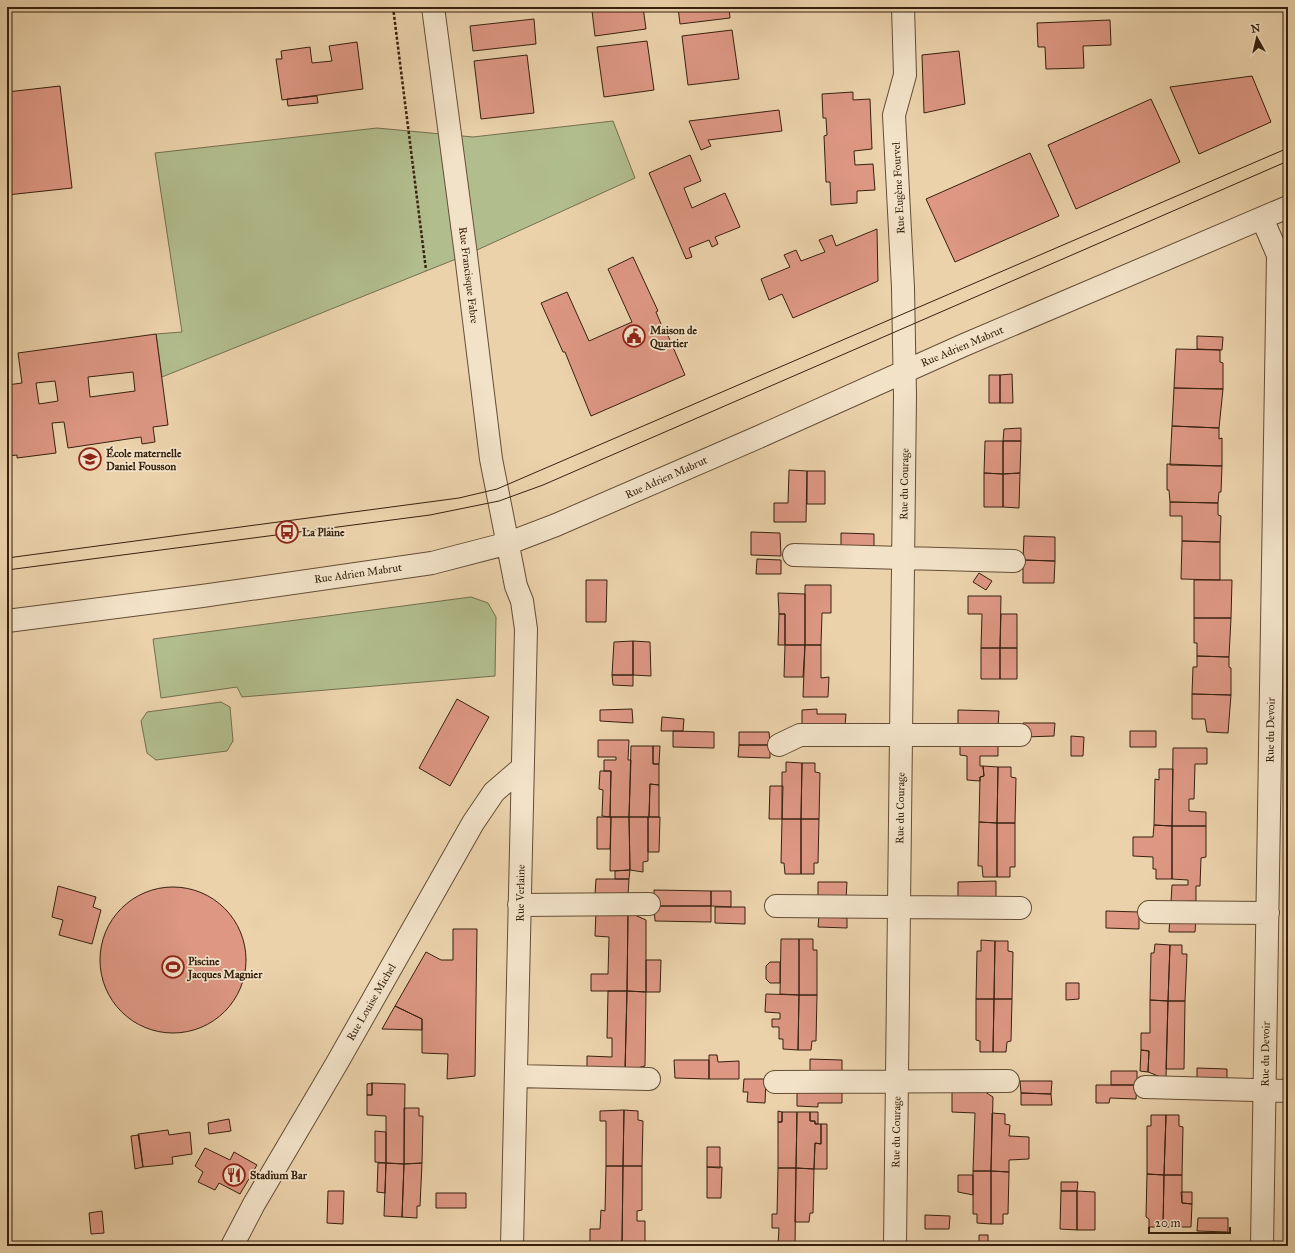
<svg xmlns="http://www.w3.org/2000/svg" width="1295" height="1253" font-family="'IM FELL Great Primer',serif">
  <rect width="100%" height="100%" fill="#ebd2ab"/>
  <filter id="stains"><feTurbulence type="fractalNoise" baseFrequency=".005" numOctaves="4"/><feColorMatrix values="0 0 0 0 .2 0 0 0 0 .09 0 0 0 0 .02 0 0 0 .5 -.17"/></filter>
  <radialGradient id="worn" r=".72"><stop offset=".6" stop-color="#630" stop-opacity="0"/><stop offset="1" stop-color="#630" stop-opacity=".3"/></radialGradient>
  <path fill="#b2bd8d" stroke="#746f4e" d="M 613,121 L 635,178 L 466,255 L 162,377 L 156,334 L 182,332 L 155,153 L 377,128 L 473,137 Z
    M 471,597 L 488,603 L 496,617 L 495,676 L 242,697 L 237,687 L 161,698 L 153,639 Z
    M 221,702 L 230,707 L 233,741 L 227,751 L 156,760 L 147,753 L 141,721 L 147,712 Z"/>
  <path fill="#dd9783" stroke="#37210e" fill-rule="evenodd" d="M 620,7 L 643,7 L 646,29 L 595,36 L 592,11 Z
    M 678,7 L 729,7 L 730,18 L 680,24 Z
    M 534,19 L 536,44 L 473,51 L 470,26 Z
    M 1110,20 L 1111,45 L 1083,46 L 1084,68 L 1046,69 L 1045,47 L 1038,47 L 1037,23 Z
    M 732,30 L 739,79 L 688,85 L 682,36 Z
    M 647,41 L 654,90 L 604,97 L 597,47 Z
    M 357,42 L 363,89 L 282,100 L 276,59 L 282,59 L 281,51 L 310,47 L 312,63 L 332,61 L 329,46 Z
    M 959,51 L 965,104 L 924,113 L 922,55 Z
    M 527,55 L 534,113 L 481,119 L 474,61 Z
    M 1252,76 L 1271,122 L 1199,154 L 1170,87 Z
    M 60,86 L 72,188 L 7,195 L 7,92 Z
    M 853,92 L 853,100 L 870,99 L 872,149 L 854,151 L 855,165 L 873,164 L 875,190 L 857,191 L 857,203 L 831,205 L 830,182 L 826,182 L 824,136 L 827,135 L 826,118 L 823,118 L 822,94 Z
    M 317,96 L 318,103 L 288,106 L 287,99 Z
    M 1151,99 L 1180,162 L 1076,209 L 1048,145 Z
    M 779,110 L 782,131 L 708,140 L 711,146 L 701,150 L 689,121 Z
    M 1030,153 L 1059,216 L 955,262 L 926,199 Z
    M 690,155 L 701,181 L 684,188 L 692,208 L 725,193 L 740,227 L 715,237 L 718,244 L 712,247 L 709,240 L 689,248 L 692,257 L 686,259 L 649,173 Z
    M 877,229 L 878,281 L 793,318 L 782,294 L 769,300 L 761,279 L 790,267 L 784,255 L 796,250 L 801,261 L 825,252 L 819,240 L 832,235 L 836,246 Z
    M 633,257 L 658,311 L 656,312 L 664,331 L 666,331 L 685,375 L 591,416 L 565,352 L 563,352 L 541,303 L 567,292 L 589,341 L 632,322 L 608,269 Z
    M 156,334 L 168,425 L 153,427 L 155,442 L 142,444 L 141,437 L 68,448 L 64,422 L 52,423 L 56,453 L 17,458 L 17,455 L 7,456 L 7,385 L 22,383 L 18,353 ZM 133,372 L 135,391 L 90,397 L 88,377 ZM 55,381 L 58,401 L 39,404 L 36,383 Z
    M 1197,336 L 1223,337 L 1222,350 L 1197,349 Z
    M 1176,349 L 1220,350 L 1220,362 L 1223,363 L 1223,389 L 1174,388 Z
    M 1012,374 L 1013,403 L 1000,403 L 1000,375 Z
    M 989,375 L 1000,375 L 1000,403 L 989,403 Z
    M 1174,388 L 1223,389 L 1219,428 L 1172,426 Z
    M 1172,426 L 1219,428 L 1219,439 L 1222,438 L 1222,466 L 1170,465 Z
    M 1021,428 L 1021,441 L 1003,441 L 1004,429 Z
    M 985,441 L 1003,441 L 1003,474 L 984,473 Z
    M 1003,441 L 1021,441 L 1020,473 L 1003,474 Z
    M 1167,464 L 1222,466 L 1221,492 L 1219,492 L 1218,503 L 1170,502 L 1169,490 L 1167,490 Z
    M 789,470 L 807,471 L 806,522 L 774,522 L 774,503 L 788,503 Z
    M 807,471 L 825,471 L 825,504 L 807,504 Z
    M 984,473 L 1003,474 L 1003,507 L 984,507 Z
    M 1020,473 L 1019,508 L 1003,507 L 1003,474 Z
    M 1170,502 L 1218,503 L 1218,515 L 1221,516 L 1220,542 L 1182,541 L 1182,516 L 1170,516 Z
    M 751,532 L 780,533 L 781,556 L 751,555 Z
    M 841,533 L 874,534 L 874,550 L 841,550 Z
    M 1024,536 L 1055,537 L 1055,561 L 1023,560 Z
    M 1182,541 L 1220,542 L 1220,580 L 1181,579 Z
    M 757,559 L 781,560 L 781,574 L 756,574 Z
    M 1023,560 L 1055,561 L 1054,583 L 1023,583 Z
    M 979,573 L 992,581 L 986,590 L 973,582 Z
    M 586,580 L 607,580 L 606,622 L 586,622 Z
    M 1194,580 L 1232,580 L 1231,618 L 1194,618 Z
    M 805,585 L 831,585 L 831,613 L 822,613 L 821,645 L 805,645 Z
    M 778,593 L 805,594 L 805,645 L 785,645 L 785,614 L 779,614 Z
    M 968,596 L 1001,596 L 1000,648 L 981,648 L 982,614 L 968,614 Z
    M 779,614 L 785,614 L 785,645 L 778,645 Z
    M 1001,614 L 1017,614 L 1017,648 L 1000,648 Z
    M 1194,618 L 1231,618 L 1229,657 L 1197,656 L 1197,643 L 1194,643 Z
    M 633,641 L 650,642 L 651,676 L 633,675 Z
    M 633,641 L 633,675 L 612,675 L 614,642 Z
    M 785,645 L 805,645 L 803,677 L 784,677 Z
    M 805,645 L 821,645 L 821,678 L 829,677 L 828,697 L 803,697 Z
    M 981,648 L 1000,648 L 1000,679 L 981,679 Z
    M 1000,648 L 1017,648 L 1017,679 L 1000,679 Z
    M 1197,656 L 1229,657 L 1229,667 L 1231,668 L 1231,695 L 1192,694 L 1193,667 L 1197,667 Z
    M 612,675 L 633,675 L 633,686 L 613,685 Z
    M 1192,694 L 1231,695 L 1228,733 L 1207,732 L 1205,719 L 1192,719 Z
    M 457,699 L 489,717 L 450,786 L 419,768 Z
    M 632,709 L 633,723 L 600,721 L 600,710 Z
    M 817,709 L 817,714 L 846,714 L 845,726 L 802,727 L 802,710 Z
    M 958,710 L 999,711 L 998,727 L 958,727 Z
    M 662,717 L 684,719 L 683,731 L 661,731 Z
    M 1023,723 L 1055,723 L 1054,736 L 1024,737 Z
    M 673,731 L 714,732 L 714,748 L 673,747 Z
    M 1130,731 L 1156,731 L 1156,747 L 1130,747 Z
    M 739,732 L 769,732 L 770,745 L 739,745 Z
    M 1071,736 L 1084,737 L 1083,756 L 1071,756 Z
    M 598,740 L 629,740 L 628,760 L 631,760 L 629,817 L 610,817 L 611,771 L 604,771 L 604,760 L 616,760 L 616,757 L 598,757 Z
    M 960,742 L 998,743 L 998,756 L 980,756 L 980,766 L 983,766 L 984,776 L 980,777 L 980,781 L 967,780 L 967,756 L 960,755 Z
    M 739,745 L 770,745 L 770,758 L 738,757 Z
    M 631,746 L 653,746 L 653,764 L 659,764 L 659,785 L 650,784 L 649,817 L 629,817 Z
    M 653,746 L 660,746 L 659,764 L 653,764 Z
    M 1173,748 L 1207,748 L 1207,764 L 1195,764 L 1194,799 L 1189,799 L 1189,811 L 1206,812 L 1206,826 L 1172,826 Z
    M 786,762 L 802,763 L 801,819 L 782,819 L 782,772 L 786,772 Z
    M 802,763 L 815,763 L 815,772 L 820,773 L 819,819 L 801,819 Z
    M 983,766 L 998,767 L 997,823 L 979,822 L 980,777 L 984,776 Z
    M 998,767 L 1011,767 L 1011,777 L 1016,778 L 1015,823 L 997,823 Z
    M 1159,769 L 1173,769 L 1172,826 L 1154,825 L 1155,779 L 1159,780 Z
    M 600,771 L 611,771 L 610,817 L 602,816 L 603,790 L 599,789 Z
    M 650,784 L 659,785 L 659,817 L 649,817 Z
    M 770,786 L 783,786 L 782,819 L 769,819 Z
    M 597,817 L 611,817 L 610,849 L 597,849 Z
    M 611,817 L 629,817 L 630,870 L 610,871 Z
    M 629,817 L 648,817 L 648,861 L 643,862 L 643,872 L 630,870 Z
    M 648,817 L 660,817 L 659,852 L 648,852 Z
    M 782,819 L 801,819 L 801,874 L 785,874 L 784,863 L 781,863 Z
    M 801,819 L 819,819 L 818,863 L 814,863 L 814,874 L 801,874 Z
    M 979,822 L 997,823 L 997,877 L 983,877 L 982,866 L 978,866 Z
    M 997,823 L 1015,823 L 1015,867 L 1010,867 L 1010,877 L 997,877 Z
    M 1154,825 L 1172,826 L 1172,879 L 1156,879 L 1156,869 L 1153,869 L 1153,857 L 1133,856 L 1133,837 L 1153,837 Z
    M 1172,826 L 1206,826 L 1206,857 L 1201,858 L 1200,886 L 1196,886 L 1196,901 L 1171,902 L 1172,885 L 1188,885 L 1188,880 L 1172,879 Z
    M 630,870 L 629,879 L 615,879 L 615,871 Z
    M 596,879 L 629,879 L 628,895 L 595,895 Z
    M 996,881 L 996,900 L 958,900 L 958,882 Z
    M 818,882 L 847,882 L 846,899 L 818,899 Z
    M 58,886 L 96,897 L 93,907 L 101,910 L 92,944 L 59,935 L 63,920 L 52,917 Z
    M100 960a73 73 0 1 1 146 0a73 73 0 1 1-146 0Z
    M 654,890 L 711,891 L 711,906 L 654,906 Z
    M 711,891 L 731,891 L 731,907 L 711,906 Z
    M 654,906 L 711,906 L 711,922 L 655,921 Z
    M 715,907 L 745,907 L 745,924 L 715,923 Z
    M 596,911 L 628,912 L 627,991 L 591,991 L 591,974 L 608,974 L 609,937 L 595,936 Z
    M 1106,911 L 1139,912 L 1139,929 L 1106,928 Z
    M 628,912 L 646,920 L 646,992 L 627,991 Z
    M 819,916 L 847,918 L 847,928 L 818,927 Z
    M 1170,918 L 1196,918 L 1195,932 L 1169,932 Z
    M 453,929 L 477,929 L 475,1076 L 447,1079 L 448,1054 L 422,1053 L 422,1019 L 395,1006 L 426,952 L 441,960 L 453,960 Z
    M 781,939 L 799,939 L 799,995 L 780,994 Z
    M 799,939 L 813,939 L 813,950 L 817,950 L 817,995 L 799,995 Z
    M 981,940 L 995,941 L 994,999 L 976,999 L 977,951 L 981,951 Z
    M 995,941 L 1008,941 L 1008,951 L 1013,952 L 1012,999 L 994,999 Z
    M 1155,944 L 1170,945 L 1168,1001 L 1150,1000 L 1151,953 L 1154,953 Z
    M 1170,945 L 1182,945 L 1182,954 L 1187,954 L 1185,1001 L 1168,1001 Z
    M 646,960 L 661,960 L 660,992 L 646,992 Z
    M 770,962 L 780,962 L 780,983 L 770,983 L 766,979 L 766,966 Z
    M 1066,983 L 1079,983 L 1079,999 L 1066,1000 Z
    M 608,991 L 627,991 L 625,1071 L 587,1070 L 587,1056 L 612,1057 L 612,1038 L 607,1038 Z
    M 627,991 L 646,992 L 645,1066 L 625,1071 Z
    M 766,994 L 799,995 L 798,1050 L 783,1049 L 783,1039 L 779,1039 L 779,1027 L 772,1027 L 772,1019 L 780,1019 L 780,1013 L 765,1012 Z
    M 799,995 L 817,995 L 816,1041 L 812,1041 L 811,1050 L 798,1050 Z
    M 976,999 L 994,999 L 993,1052 L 980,1052 L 980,1041 L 976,1040 Z
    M 994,999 L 1012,999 L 1011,1041 L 1007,1042 L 1006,1052 L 993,1052 Z
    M 1150,1000 L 1168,1001 L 1166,1079 L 1148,1072 L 1149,1051 L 1141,1050 L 1141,1033 L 1150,1033 Z
    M 1168,1001 L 1185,1001 L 1184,1069 L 1166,1069 Z
    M 395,1006 L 422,1019 L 422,1030 L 382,1029 Z
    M 1141,1050 L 1149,1051 L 1148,1072 L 1140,1071 Z
    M 709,1055 L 717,1055 L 718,1062 L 739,1061 L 739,1079 L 709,1079 Z
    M 810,1059 L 842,1060 L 842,1075 L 810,1073 Z
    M 674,1060 L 709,1060 L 709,1079 L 675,1078 Z
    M 1197,1068 L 1227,1069 L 1227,1080 L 1197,1079 Z
    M 1111,1071 L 1137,1071 L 1137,1085 L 1111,1085 Z
    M 744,1079 L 766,1079 L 765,1103 L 747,1102 L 748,1092 L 743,1092 Z
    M 1020,1081 L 1052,1081 L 1051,1094 L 1021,1093 Z
    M 372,1083 L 405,1084 L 404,1164 L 386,1163 L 386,1116 L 367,1115 L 367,1095 L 372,1095 Z
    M 372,1083 L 372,1095 L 367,1095 L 367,1084 Z
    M 1096,1085 L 1137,1085 L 1136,1099 L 1110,1098 L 1109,1103 L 1096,1103 Z
    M 952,1088 L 979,1088 L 993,1097 L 991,1171 L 973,1171 L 975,1113 L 952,1112 Z
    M 797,1089 L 842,1092 L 842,1103 L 818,1103 L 818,1107 L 797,1106 Z
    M 1021,1093 L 1051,1094 L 1052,1105 L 1021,1105 Z
    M 404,1108 L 419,1108 L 419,1116 L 423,1116 L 422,1163 L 404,1164 Z
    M 624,1110 L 623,1166 L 606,1166 L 606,1121 L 600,1121 L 600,1111 Z
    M 624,1110 L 638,1111 L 638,1120 L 643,1121 L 642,1166 L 623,1166 Z
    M 778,1111 L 782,1112 L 782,1122 L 778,1122 Z
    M 782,1112 L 797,1112 L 796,1168 L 778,1168 L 778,1122 L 782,1122 Z
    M 797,1112 L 810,1112 L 810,1121 L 815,1121 L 815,1124 L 821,1124 L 821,1144 L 815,1143 L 814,1169 L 796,1168 Z
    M 810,1112 L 818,1112 L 818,1124 L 815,1124 L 815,1121 L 810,1121 Z
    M 992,1113 L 1005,1114 L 1005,1124 L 1010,1125 L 1009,1136 L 1029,1137 L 1029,1159 L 1009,1160 L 1009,1172 L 991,1171 Z
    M 1151,1115 L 1166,1115 L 1164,1175 L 1147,1174 L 1147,1126 L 1151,1126 Z
    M 1166,1115 L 1179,1115 L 1179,1126 L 1183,1127 L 1182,1175 L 1164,1175 Z
    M 229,1119 L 231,1131 L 209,1134 L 208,1123 Z
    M 821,1124 L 827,1124 L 827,1169 L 814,1169 L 815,1143 L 821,1144 Z
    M 168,1130 L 169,1135 L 190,1132 L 192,1154 L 172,1157 L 173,1164 L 143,1167 L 138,1134 Z
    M 375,1131 L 386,1132 L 386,1163 L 375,1162 Z
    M 139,1135 L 143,1167 L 135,1169 L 131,1136 Z
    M 707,1147 L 720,1147 L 720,1168 L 707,1167 Z
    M 205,1148 L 230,1160 L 234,1152 L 257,1165 L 240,1194 L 219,1183 L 215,1190 L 198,1182 L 203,1172 L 195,1166 Z
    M 378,1163 L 386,1163 L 385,1193 L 377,1192 Z
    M 386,1163 L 404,1164 L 402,1217 L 384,1216 Z
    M 422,1163 L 420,1206 L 417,1206 L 417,1218 L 402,1217 L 404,1164 Z
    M 606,1166 L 623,1166 L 622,1246 L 590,1246 L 590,1229 L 600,1229 L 601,1210 L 605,1211 Z
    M 623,1166 L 642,1166 L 642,1210 L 637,1211 L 637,1221 L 645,1221 L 645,1246 L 622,1246 Z
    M 707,1167 L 722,1167 L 721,1198 L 707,1198 Z
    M 778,1168 L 796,1168 L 795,1246 L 778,1246 L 779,1228 L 772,1228 L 772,1214 L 777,1214 Z
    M 796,1168 L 814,1169 L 813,1213 L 810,1213 L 809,1222 L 795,1222 Z
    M 973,1171 L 991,1171 L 991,1224 L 977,1223 L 977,1214 L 973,1214 Z
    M 991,1171 L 1009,1172 L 1008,1214 L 1003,1214 L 1003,1224 L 991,1224 Z
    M 1147,1174 L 1164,1175 L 1163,1227 L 1149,1227 L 1149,1219 L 1146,1217 Z
    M 958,1175 L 973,1175 L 973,1195 L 958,1192 Z
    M 1164,1175 L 1182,1175 L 1182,1203 L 1192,1204 L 1191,1227 L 1163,1227 Z
    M 1061,1182 L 1078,1182 L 1077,1191 L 1061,1191 Z
    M 328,1191 L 344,1191 L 343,1224 L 327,1223 Z
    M 1061,1191 L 1077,1191 L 1077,1230 L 1060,1229 Z
    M 1077,1191 L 1095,1192 L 1095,1230 L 1077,1230 Z
    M 1181,1192 L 1192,1192 L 1192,1204 L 1182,1203 Z
    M 436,1193 L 466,1193 L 466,1208 L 436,1208 Z
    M 102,1211 L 104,1233 L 91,1234 L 89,1213 Z
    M 925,1215 L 950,1216 L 949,1229 L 925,1229 Z
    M 1198,1218 L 1228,1218 L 1228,1232 L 1197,1231 Z
    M 979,1235 L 988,1235 L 988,1246 L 979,1246 Z"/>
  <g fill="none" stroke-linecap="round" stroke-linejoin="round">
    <g stroke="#644d35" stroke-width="24">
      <path id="minor" d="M 433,7 L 466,255 L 491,459 L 516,586 L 522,601 L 526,629 L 512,1246
        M 1262,218 L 1278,255 L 1262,1246
        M 794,555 L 1014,561
        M 7,621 L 202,596 L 432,563 L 509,543 L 556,525 L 761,436 L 964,345 L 1288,207
        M 779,745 L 800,735 L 1020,735
        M 519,905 L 649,904
        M 776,906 L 1020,908
        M 1149,912 L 1268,913
        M 516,1076 L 649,1079
        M 775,1082 L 1008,1081
        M 1145,1087 L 1288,1091
        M 232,1246 L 254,1204 L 337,1063 L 473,823 L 494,792 L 522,768
        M 895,1246 L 905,396 L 903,288 L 894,115 L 905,75 L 903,7"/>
    </g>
    <path stroke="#37210e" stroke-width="2.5" stroke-dasharray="3 2" stroke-linecap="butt" d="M 393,7 L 426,270"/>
    <use href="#minor" stroke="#f2e2c8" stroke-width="22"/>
    <path stroke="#37210e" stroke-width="1" d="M 7,558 L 459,498 L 497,489 L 1288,148
      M 7,570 L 430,515 L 499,501 L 543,485 L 1288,161"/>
  </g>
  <defs>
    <g id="civic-ring" transform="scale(1.15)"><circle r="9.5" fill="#f2e2c8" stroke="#8f2418" stroke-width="1.5"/><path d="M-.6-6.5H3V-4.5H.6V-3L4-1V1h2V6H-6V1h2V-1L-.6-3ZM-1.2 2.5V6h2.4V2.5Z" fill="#8f2418"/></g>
    <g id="school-ring" transform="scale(1.15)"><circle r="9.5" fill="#f2e2c8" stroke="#8f2418" stroke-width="1.5"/><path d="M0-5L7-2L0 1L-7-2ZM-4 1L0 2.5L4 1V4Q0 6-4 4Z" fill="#8f2418"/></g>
    <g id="bus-ring" transform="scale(1.15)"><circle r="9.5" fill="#f2e2c8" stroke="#8f2418" stroke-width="1.5"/><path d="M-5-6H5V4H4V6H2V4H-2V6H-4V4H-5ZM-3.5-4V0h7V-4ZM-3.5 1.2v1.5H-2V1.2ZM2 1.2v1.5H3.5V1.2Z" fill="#8f2418"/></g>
    <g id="stadium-ring" transform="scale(1.15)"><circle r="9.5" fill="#f2e2c8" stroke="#8f2418" stroke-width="1.5"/><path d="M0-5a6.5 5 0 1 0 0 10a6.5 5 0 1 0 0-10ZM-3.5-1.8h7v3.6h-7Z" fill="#8f2418"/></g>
    <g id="restaurant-ring" transform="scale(1.15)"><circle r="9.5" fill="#f2e2c8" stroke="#8f2418" stroke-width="1.5"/><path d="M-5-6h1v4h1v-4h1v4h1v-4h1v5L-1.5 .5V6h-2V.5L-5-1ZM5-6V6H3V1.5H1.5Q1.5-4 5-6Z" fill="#8f2418"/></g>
  </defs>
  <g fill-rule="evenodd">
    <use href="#civic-ring" x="634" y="336"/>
    <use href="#school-ring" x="90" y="459"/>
    <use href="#bus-ring" x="287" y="532"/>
    <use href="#stadium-ring" x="173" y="967"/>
    <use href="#restaurant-ring" x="234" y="1175"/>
  </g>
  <g text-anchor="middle" stroke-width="3.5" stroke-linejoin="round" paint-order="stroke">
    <g font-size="11" fill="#37210e" stroke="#f2e2c8">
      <text transform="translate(898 188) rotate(-93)" y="4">Rue Eugène Fourvel</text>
      <text transform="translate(469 275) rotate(83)" y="4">Rue Francisque Fabre</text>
      <text transform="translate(962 346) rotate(-23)" y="4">Rue Adrien Mabrut</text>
      <text transform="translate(666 477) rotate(-24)" y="4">Rue Adrien Mabrut</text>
      <text transform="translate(904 484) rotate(-89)" y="4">Rue du Courage</text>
      <text transform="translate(358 573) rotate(-8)" y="4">Rue Adrien Mabrut</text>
      <text transform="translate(1270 730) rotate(-89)" y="4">Rue du Devoir</text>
      <text transform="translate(900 808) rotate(-89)" y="4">Rue du Courage</text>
      <text transform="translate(520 893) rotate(-89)" y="4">Rue Verlaine</text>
      <text transform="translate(371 1002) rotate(-60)" y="4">Rue Louise Michel</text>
      <text transform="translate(1265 1054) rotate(-89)" y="4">Rue du Devoir</text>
      <text transform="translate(896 1132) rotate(-89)" y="4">Rue du Courage</text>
    </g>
    <g font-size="11" font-weight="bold" fill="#37210e" stroke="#f2e2c8" text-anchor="start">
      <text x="650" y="334">Maison de<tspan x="650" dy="13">Quartier</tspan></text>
      <text x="106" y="457">École maternelle<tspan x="106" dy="13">Daniel Fousson</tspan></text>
      <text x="302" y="536">La Plaine</text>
      <text x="188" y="965">Piscine<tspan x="188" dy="13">Jacques Magnier</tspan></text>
      <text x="250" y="1179">Stadium Bar</text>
    </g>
  </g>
  <rect width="1295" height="1253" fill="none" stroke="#ebd2ab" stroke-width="24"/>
  <rect x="8" y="8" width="1279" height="1237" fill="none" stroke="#37210e" stroke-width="2"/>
  <rect x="12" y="12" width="1271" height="1229" fill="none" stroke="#37210e"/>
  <g transform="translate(1257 38) rotate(352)" stroke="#f2e2c8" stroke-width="3" paint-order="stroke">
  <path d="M0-3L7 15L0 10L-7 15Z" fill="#37210e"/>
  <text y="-6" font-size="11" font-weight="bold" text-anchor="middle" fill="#37210e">N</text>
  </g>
  <path d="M1149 1227v6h81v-6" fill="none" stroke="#37210e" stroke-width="2"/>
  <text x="1155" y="1227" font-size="12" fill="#37210e" stroke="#f2e2c8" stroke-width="3" paint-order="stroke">20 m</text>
  <rect width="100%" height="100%" filter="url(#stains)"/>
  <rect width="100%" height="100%" fill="url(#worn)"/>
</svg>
